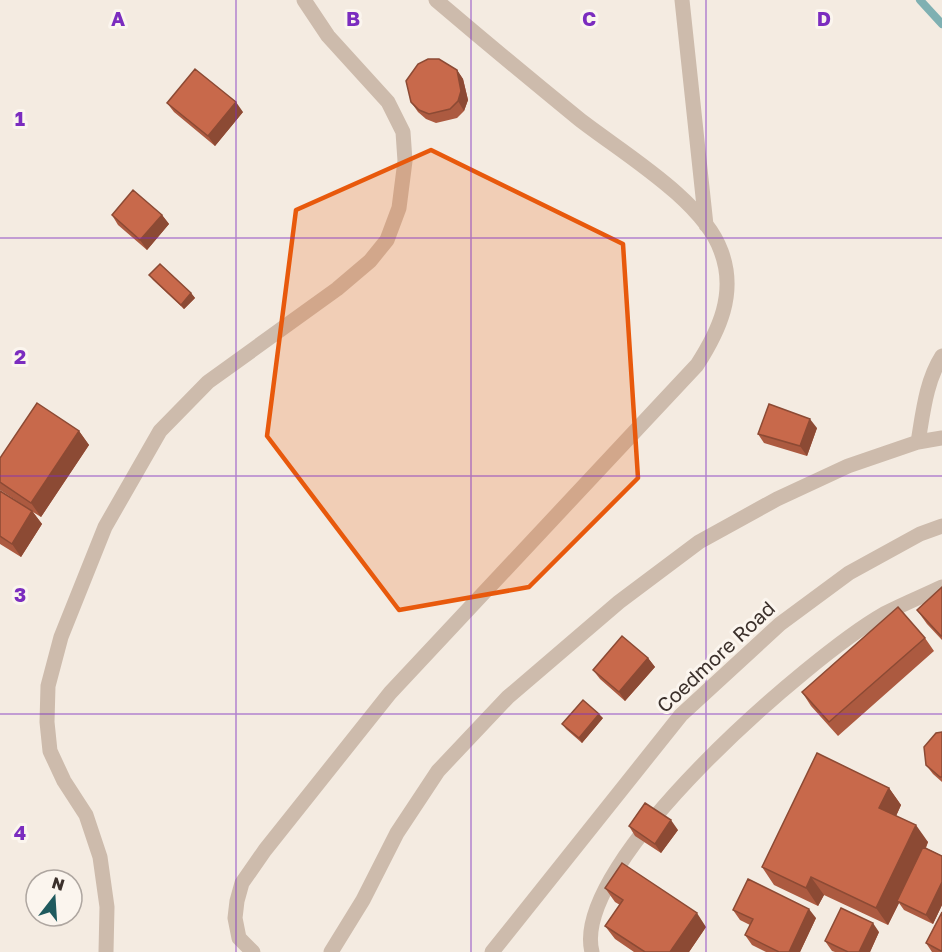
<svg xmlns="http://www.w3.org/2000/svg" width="942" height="952" font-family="'Golos Text',sans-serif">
  <rect width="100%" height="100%" fill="#f4ebe1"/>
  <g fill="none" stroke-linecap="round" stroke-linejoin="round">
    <path stroke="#7fb0b2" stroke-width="8" d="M 920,0 L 942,24"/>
    <path stroke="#cdbbac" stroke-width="15" d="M 682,0 L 706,225
      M 918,442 C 923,413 926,381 942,356
      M 106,952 L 107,907 L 100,857 L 86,815 L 64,781 L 50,751 L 47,722 L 48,686 L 61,637 L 105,527 L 160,431 L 208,382 L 337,289 L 370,261 L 387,240 L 399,208 L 405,161 L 403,132 L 388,102 L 328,36 L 304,0
      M 253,952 L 239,938 L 235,918 L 237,901 L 242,883 L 265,850 L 390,693 L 697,365 C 719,331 737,293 721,251 C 703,200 621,152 579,119 C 531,80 483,40 436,0
      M 331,952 L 363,900 L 397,833 L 438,771 L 508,697 L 619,602 L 699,542 L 777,499 L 848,466 L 918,442 L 942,438
      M 592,952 C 569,863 812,655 884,614 C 903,604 923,596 942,587"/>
    <path stroke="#cdbbac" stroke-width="15" d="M 492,952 L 681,715 L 780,624 L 849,573 L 920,534 L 942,526"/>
  </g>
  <path fill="#ac5a40" d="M 457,70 L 463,79 L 468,100 L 464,111 L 457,118 L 436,123 L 426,119 L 418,112 L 411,102 Z
    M 167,103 L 243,112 L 215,146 L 174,112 Z
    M 112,215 L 162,215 L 169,224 L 147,250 L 118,225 Z
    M 149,275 L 191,293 L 195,298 L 184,309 L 153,280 Z
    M 817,428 L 807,456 L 764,443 L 758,434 Z
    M 79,431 L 89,445 L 41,517 L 33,512 L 42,524 L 21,557 L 0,544 L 0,491 L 23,505 L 0,490 L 0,458 Z
    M 942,587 L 942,640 L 927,624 L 917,610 Z
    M 925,638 L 934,651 L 838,736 L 811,706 L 802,692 Z
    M 648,658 L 655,667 L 625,701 L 600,679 L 593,670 Z
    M 603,718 L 582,743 L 566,729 L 562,724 Z
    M 942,732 L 942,782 L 933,774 L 926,765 Z
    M 889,788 L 901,805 L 896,816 L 928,842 L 926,848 L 942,856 L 942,905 L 933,924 L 904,910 L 899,903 L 888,925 L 824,895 L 818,906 L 774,885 L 762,867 Z
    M 629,826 L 678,830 L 661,853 L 635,836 Z
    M 605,888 L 706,927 L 689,952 L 634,952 L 615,939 L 605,926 L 620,905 L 615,902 Z
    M 733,910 L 816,918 L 800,952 L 766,952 L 752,945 L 745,935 L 750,925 L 740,920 Z
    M 942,912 L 942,952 L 932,952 L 926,943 Z
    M 879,932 L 870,952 L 835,952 L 832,951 L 825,941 Z"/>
  <path fill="#8c4a34" d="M 457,70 L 463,79 L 468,100 L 464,111 L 458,101 Z
    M 236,102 L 243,112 L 215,146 L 208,136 Z
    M 162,215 L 169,224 L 147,250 L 140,240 Z
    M 191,293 L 195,298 L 184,309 L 181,305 Z
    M 810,419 L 817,428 L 807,456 L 800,446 Z
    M 79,431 L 89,445 L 41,517 L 31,503 Z
    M 32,511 L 42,524 L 21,557 L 12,544 Z
    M 648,658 L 655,667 L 625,701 L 619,692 Z
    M 599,714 L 603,718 L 582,743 L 579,738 Z
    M 889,788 L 901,805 L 892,825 L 879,808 Z
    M 671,820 L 678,830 L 661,853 L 655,844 Z
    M 916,825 L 928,842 L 900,902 L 897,901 L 899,903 L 888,925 L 876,908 Z
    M 811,877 L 824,895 L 818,906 L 806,888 Z
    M 942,882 L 942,905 L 933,924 L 926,915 Z
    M 809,909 L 816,918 L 800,952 L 789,952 Z
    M 697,913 L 706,927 L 689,952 L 670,952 Z
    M 873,923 L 879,932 L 870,952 L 859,952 Z"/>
  <path fill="#c8694b" stroke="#8c4a34" stroke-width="1.5" d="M 428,59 L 439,59 L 457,70 L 461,91 L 458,101 L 450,109 L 429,114 L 419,110 L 411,102 L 406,81 L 418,64 Z
    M 195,69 L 236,102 L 208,136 L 167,103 Z
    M 133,190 L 162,215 L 140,240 L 112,215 Z
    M 160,264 L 191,293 L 181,305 L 149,275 Z
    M 37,403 L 79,431 L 31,503 L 0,482 L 0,458 Z
    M 769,404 L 810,419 L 800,446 L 758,434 Z
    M 0,491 L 32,511 L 12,544 L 0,536 Z
    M 942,587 L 942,636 L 941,636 L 917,610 Z
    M 898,607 L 925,638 L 829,722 L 802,692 Z
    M 622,636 L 648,658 L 619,692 L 593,670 Z
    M 583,700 L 599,714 L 579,738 L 562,724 Z
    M 942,732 L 942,777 L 940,777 L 926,765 L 924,747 L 936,733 Z
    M 817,753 L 889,788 L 879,808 L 916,825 L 876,908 L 811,877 L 806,888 L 762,867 Z
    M 645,803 L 671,820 L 655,844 L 629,826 Z
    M 923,847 L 942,856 L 942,882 L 926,915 L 897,901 Z
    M 622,863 L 697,913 L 670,952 L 645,952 L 605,926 L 623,900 L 605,888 Z
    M 748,879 L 809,909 L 789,952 L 779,952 L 745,935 L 753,919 L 733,910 Z
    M 841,908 L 873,923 L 859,952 L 848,952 L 825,941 Z
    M 942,912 L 942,950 L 941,951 L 926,943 Z"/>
  <path fill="#e8590c" fill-opacity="0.2" stroke="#e8590c" stroke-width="4.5" stroke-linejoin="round" d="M 431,150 L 623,244 L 638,478 L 529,587 L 399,610 L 267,436 L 296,210 Z"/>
  <path fill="none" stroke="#7b2cbf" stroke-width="1.5" stroke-opacity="0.55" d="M 236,0 L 236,952M 471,0 L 471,952M 706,0 L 706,952M 0,238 L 942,238M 0,476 L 942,476M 0,714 L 942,714"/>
  <g text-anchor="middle" stroke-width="6" stroke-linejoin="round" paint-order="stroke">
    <g font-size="20" fill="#3b302b" stroke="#fbf5ee">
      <text transform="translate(716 657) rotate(-43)" y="7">Coedmore Road</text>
    </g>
  </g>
  <g font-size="20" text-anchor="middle" font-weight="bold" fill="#7b2cbf" stroke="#fbf5ee" stroke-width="6" stroke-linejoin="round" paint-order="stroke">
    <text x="118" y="26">A</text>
    <text x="353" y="26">B</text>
    <text x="589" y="26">C</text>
    <text x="824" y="26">D</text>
    <text x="20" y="126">1</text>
    <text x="20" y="364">2</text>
    <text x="20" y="602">3</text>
    <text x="20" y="840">4</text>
  </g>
  <g transform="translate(54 898) rotate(17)"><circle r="28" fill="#fbf5ee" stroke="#aea6a0" stroke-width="1.5"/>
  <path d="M0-4.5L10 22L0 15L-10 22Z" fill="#1f5a5e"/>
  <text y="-9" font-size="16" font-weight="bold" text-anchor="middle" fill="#3b302b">N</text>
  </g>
</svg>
